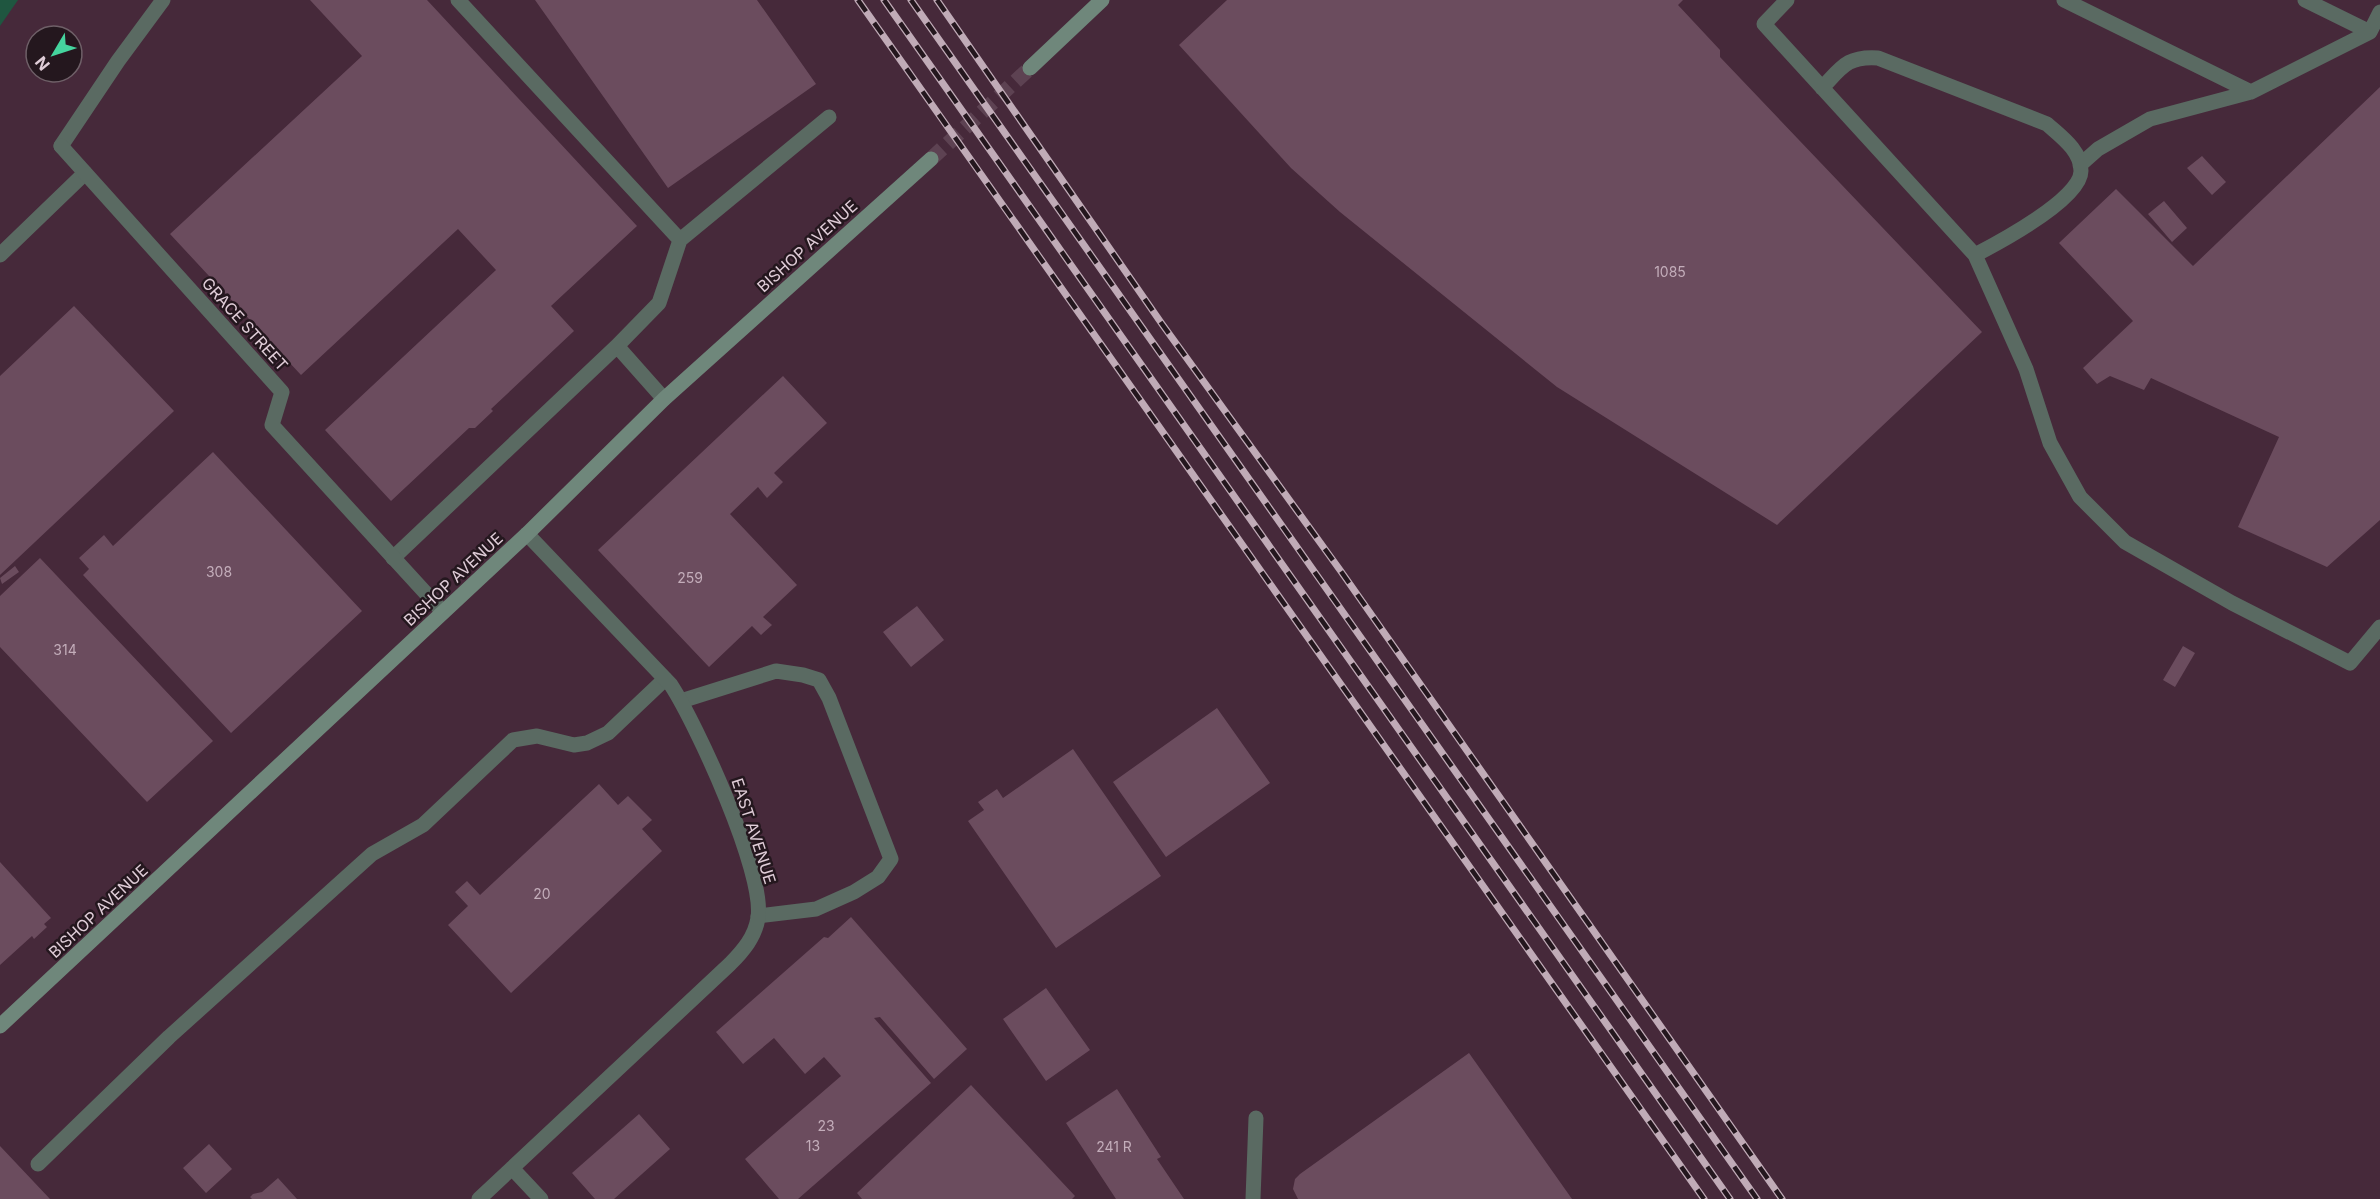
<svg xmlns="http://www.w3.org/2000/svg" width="2380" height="1199" font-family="Inter,sans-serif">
  <rect width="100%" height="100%" fill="#46293a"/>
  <path fill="#1f5640" d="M 0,0 L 18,0 L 0,26 Z"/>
  <path fill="#6b4c5e" d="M 310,0 L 427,0 L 637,226 L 551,306 L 574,331 L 491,409 L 493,411 L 475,428 L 469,428 L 391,501 L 325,430 L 496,270 L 458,229 L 301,375 L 170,234 L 362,56 Z
    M 535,0 L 757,0 L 816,84 L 668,188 Z
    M 1227,0 L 1683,0 L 1678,5 L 1720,50 L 1720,57 L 1982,332 L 1777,525 L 1557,387 L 1340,212 L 1291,168 L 1179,45 Z
    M 2380,87 L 2380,520 L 2327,567 L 2238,527 L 2279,437 L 2151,378 L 2144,390 L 2110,376 L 2097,384 L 2083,368 L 2133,321 L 2059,243 L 2116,189 L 2193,266 Z
    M 2202,156 L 2226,182 L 2212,195 L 2187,168 Z
    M 2164,201 L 2187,228 L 2172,242 L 2148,214 Z
    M 74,306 L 174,411 L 0,575 L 0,376 Z
    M 783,376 L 827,423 L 774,473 L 783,482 L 767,498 L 758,487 L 730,514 L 797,585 L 763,617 L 772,625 L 761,635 L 752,626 L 709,667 L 598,550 Z
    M 213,452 L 362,611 L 231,733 L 83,575 L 89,569 L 79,558 L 104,535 L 113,546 Z
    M 40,558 L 213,741 L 147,802 L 0,647 L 0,596 Z
    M 15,566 L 19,572 L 2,584 L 0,578 Z
    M 917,606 L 944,640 L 911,667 L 883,632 Z
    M 2183,646 L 2195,653 L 2175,687 L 2163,680 Z
    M 1217,708 L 1270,783 L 1166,857 L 1113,782 Z
    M 1073,749 L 1161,876 L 1056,948 L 968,821 L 984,810 L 978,802 L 997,789 L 1003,798 Z
    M 599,784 L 618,805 L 628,796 L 652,820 L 642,829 L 662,851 L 511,993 L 448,925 L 468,906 L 455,892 L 467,881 L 480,895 Z
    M 0,862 L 51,918 L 44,924 L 47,927 L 34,939 L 32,936 L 0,965 Z
    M 851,917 L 967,1049 L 934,1079 L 880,1017 L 874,1018 L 931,1083 L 798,1199 L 779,1199 L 745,1159 L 841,1076 L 824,1057 L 805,1074 L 774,1038 L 743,1064 L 716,1032 L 824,937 L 828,938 Z
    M 1046,988 L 1090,1050 L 1046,1081 L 1003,1019 Z
    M 1469,1053 L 1572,1199 L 1298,1199 L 1293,1189 L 1295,1179 L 1300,1174 Z
    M 971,1085 L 1075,1196 L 1072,1199 L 862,1199 L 857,1193 Z
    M 1117,1089 L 1161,1157 L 1157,1159 L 1184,1199 L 1116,1199 L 1066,1123 Z
    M 639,1114 L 670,1149 L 614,1199 L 595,1199 L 572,1173 Z
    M 209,1144 L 232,1169 L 206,1193 L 183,1168 Z
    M 0,1146 L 50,1199 L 0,1199 Z
    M 278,1178 L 297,1199 L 252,1199 L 250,1197 L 253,1194 L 262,1192 Z"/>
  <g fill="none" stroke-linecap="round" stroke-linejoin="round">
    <path stroke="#5d4252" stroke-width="15" stroke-dasharray="15 8" stroke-linecap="butt" d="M 931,159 L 1030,68"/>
    <path stroke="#5a6a62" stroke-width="15" d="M 458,0 L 680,240
      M 1787,0 L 1764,24 L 1975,255 L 2026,369 L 2050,443 L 2080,497 L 2125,542 L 2232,603 L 2350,663 L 2380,627
      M 2064,0 L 2251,92 L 2370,32
      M 2305,0 L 2370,32 L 2380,12
      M 1822,88 C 1842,67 1847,56 1878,58 L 2047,124 C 2060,136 2081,150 2081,171 C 2081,199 1998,243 1975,255
      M 61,146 L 118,61 L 163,0
      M 2080,165 L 2098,149 L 2150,119 L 2251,92
      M 0,255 L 85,173
      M 664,399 L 617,346 L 659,303 L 680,240 L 829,117
      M 393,558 L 617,346
      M 681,701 L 776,671 L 803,675 L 819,680 L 829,698 L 891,859 L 878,877 L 854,892 L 816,909 L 758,916
      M 38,1164 L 169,1037 L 372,854 L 423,825 L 513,740 L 537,736 L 574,745 L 587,743 L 608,733 L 665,679
      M 1253,1199 L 1256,1118"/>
    <path stroke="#5a6a62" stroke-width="15" d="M 61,146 L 282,392 L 272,425 L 443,612
      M 512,1168 L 541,1199
      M 479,1199 L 730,964 C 743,951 755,937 758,918 C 765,873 697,725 671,685 L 527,534"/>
    <path stroke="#6f877b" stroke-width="15" d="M 1030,68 L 1102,0
      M 0,1026 L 527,534 L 664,399 L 931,159"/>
    <g stroke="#c0abb7" stroke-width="7">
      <path id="rail" d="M 858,0 L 1704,1199
        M 884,0 L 1730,1199
        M 911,0 L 1757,1199
        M 937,0 L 1162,324 L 1340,570 L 1782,1199"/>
    </g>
    <use href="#rail" stroke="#24171e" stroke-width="4.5" stroke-dasharray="14" stroke-linecap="butt"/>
  </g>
  <g text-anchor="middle" stroke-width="5" stroke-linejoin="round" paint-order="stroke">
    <g font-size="14" fill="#c3adba">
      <text x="1670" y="277">1085</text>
      <text x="219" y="577">308</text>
      <text x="690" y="583">259</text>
      <text x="65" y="655">314</text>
      <text x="542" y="899">20</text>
      <text x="826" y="1131">23</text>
      <text x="813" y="1151">13</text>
      <text x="1114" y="1152">241 R</text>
    </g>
    <g font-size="16" fill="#e0cdd8" stroke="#24171e">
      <text transform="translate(807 246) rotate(-42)" y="6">BISHOP AVENUE</text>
      <text transform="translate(245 324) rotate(48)" y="6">GRACE STREET</text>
      <text transform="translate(453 579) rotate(-43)" y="6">BISHOP AVENUE</text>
      <text transform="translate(754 831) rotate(72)" y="6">EAST AVENUE</text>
      <text transform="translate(98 911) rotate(-43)" y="6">BISHOP AVENUE</text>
    </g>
  </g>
  <g transform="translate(54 54) rotate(231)"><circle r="28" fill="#24171e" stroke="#6f6068" stroke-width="1.5"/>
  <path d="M0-4.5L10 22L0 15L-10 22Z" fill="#45d49e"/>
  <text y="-9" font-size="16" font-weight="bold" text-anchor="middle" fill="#e0cdd8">N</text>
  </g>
</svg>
